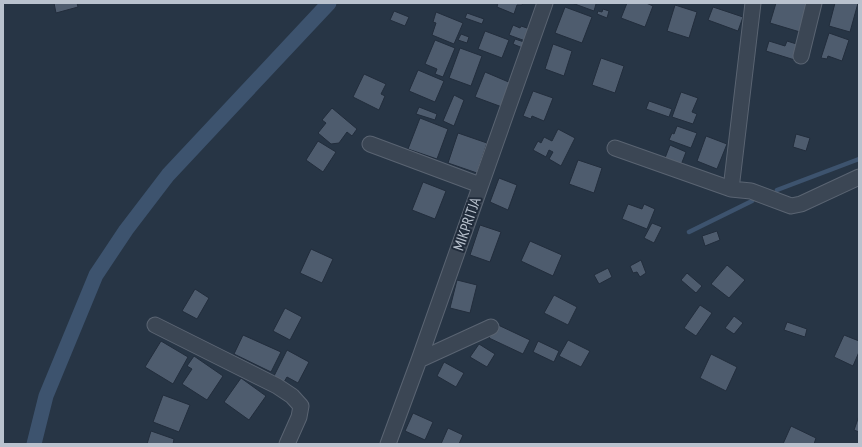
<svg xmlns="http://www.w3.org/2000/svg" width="862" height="447" font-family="'PT Sans Narrow',sans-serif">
  <rect width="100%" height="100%" fill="#273545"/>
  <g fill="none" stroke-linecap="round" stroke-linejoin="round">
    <path stroke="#3d536e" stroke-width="4.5" d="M 777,190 L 859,159
      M 689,232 L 752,201"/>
    <path stroke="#3d536e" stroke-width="15" d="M 34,444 L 46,396 L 96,275 L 126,230 L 168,175 L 329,3"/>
  </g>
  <path fill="#4e5c6e" stroke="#222d3c" d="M 54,3 L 77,3 L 78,7 L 56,13 Z
    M 498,3 L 523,3 L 522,5 L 517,5 L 514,14 L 497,7 Z
    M 572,3 L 595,3 L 596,4 L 594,11 Z
    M 627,3 L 646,3 L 653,6 L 645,27 L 621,18 Z
    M 776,3 L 808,3 L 800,32 L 770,23 Z
    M 835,3 L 858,3 L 850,32 L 829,26 Z
    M 675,5 L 697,12 L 689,38 L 667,31 Z
    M 565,7 L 592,17 L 582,43 L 555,33 Z
    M 713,7 L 743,17 L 738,31 L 708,20 Z
    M 603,9 L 609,11 L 607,18 L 597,14 L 598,11 L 602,12 Z
    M 394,11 L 409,17 L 405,26 L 390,20 Z
    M 436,12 L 463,23 L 454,44 L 432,35 L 436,23 L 433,22 Z
    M 467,13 L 484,19 L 482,24 L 465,18 Z
    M 513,25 L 520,28 L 521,26 L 533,30 L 528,42 L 509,35 Z
    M 485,31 L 509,40 L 502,58 L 478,49 Z
    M 829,33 L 849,40 L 842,61 L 828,56 L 827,59 L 821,58 Z
    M 461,34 L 469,37 L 467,43 L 458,40 Z
    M 515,39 L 527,43 L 525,49 L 513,44 Z
    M 435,40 L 455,48 L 443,77 L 435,74 L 437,69 L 425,64 Z
    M 769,41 L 785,46 L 787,41 L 803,46 L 798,61 L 766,51 Z
    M 553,44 L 572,51 L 564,76 L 545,69 Z
    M 460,48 L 482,56 L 471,86 L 449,78 Z
    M 601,58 L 624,66 L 615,93 L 592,85 Z
    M 418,70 L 444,81 L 435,102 L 409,91 Z
    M 485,72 L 511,83 L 502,107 L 475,97 Z
    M 364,74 L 386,84 L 381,94 L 385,96 L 379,110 L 353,97 Z
    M 533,91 L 553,98 L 544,121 L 532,116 L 531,119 L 523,116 Z
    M 681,92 L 698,98 L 692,112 L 697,114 L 693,124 L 672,117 Z
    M 454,95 L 464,100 L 454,126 L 443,121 Z
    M 649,101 L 672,109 L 669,117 L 646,109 Z
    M 419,107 L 437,114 L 435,120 L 416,114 Z
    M 332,108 L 357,129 L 352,136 L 347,132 L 339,143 L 331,144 L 318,133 L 326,123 L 322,120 Z
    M 420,118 L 448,129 L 437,159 L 408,149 Z
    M 677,126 L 697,133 L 691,148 L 669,140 L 672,133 L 674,134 Z
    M 558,129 L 575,138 L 561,166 L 549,159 L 553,152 L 549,150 L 546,157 L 533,150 L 538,141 L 541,143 L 544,137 L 552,141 Z
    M 458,133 L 487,143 L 477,173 L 448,163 Z
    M 796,134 L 810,138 L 806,151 L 793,147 Z
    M 706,136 L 727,144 L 717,169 L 697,161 Z
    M 318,141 L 336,152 L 323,172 L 306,160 Z
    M 670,145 L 686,152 L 681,165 L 665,158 Z
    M 578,160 L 602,168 L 594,193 L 569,184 Z
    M 499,178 L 517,185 L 508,210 L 490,202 Z
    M 423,182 L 446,191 L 435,219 L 412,210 Z
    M 628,204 L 642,209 L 644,204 L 655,209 L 647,229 L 622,219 Z
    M 652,223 L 662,227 L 654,243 L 644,238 Z
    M 480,225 L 501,232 L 490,262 L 470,255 Z
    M 717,231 L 720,240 L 705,246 L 702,236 Z
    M 530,241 L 562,255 L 553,276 L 521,261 Z
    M 311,249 L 333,259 L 322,283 L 300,273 Z
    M 641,260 L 646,273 L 640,277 L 637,272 L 633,273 L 630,266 Z
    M 727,265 L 745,280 L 729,298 L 711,284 Z
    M 608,268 L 612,277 L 599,284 L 594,275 Z
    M 687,273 L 702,286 L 696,293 L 681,280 Z
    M 457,280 L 477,285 L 470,313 L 450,308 Z
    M 195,289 L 209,298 L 197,319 L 182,311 Z
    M 554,295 L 577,307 L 568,325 L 544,313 Z
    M 700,305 L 712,313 L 696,336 L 684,328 Z
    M 285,308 L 302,317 L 290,340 L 273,331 Z
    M 734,316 L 743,323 L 734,334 L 725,328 Z
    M 787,322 L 807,329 L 805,337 L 784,330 Z
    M 496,324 L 530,340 L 523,354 L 489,338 Z
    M 243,335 L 281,352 L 271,372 L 234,354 Z
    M 844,335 L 859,341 L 859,352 L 853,366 L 834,357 Z
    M 568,340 L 590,351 L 581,367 L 559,356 Z
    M 161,341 L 188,357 L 173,384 L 145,367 Z
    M 538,341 L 559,351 L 554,362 L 533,352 Z
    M 479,344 L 495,354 L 487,367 L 470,357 Z
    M 287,350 L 309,362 L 298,383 L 287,377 L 284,382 L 274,376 Z
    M 711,354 L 737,367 L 726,391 L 700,378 Z
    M 194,356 L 223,376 L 207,400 L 182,384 L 192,369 L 187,366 Z
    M 444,362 L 464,373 L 456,387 L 437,376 Z
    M 241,378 L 266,396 L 249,420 L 224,402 Z
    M 163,395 L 190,405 L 179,432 L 153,422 Z
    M 413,413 L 433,422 L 425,440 L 405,431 Z
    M 859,416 L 859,432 L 854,430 Z
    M 791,426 L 816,438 L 814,444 L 783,444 Z
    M 448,428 L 463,435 L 459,444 L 441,444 Z
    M 151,431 L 174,439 L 173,444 L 147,444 Z"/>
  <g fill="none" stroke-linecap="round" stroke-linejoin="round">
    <g stroke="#5a6472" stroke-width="17">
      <path id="minor" d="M 801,56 L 814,3
        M 370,144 L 480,185
        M 615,148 L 731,189 L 751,191 L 791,206 L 801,204 L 859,177
        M 731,189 L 753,3
        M 155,325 L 277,386 L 292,396 L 301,406 L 299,417 L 287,444
        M 419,360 L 491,327
        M 388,444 L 419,360 L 545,3"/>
    </g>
    <use href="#minor" stroke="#3b4654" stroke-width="15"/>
  </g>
  <g text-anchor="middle" stroke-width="4" stroke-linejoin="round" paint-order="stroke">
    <g font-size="15" fill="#b9c2ce" stroke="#202b3a">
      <text transform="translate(467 224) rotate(-71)" y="5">MIKPRITJA</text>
    </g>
  </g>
  <rect width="862" height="447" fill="none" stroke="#b9c2ce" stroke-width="8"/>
</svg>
